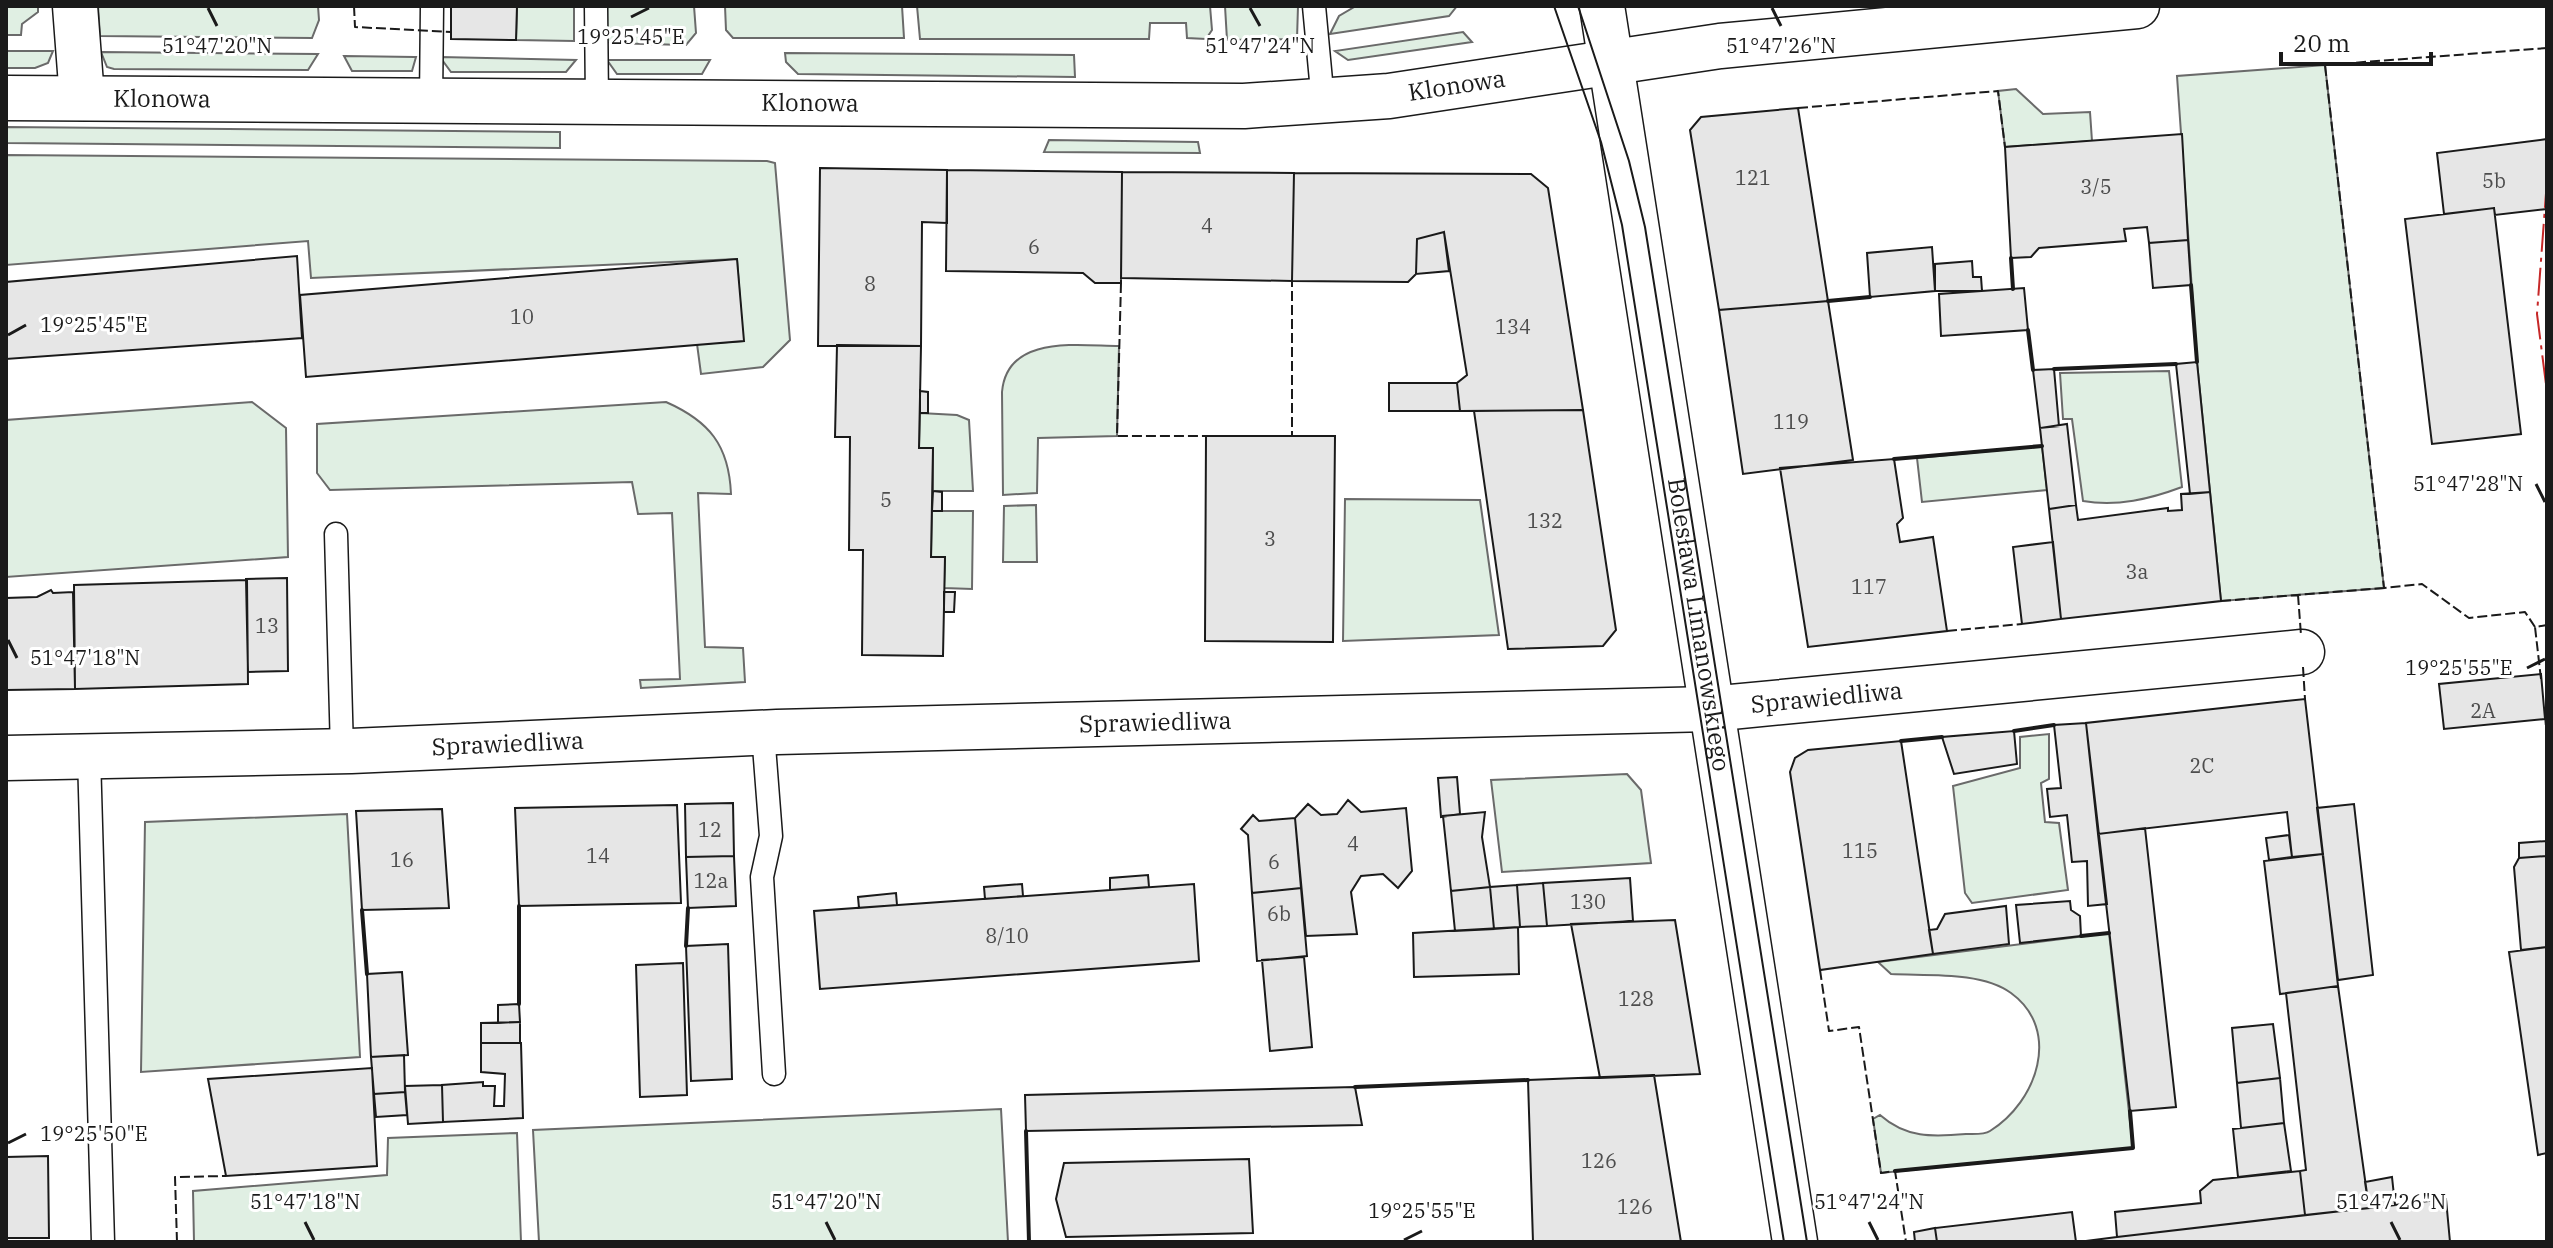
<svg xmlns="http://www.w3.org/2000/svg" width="2553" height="1248" font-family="'IBM Plex Serif',serif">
  <rect width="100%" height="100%" fill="#fff"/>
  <path fill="#e0efe3" stroke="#6a6a6a" stroke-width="2" d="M 6,6 L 38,6 L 38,12 L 22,24 L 21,35 L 6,35 Z
    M 98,6 L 318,6 L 319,20 L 312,38 L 100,36 Z
    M 517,6 L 574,6 L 574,41 L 516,40 Z
    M 605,6 L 694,6 L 696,33 L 686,45 L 607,43 Z
    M 725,6 L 902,6 L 904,38 L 733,38 L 726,30 Z
    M 917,6 L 1210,6 L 1212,30 L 1206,39 L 1187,38 L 1186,23 L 1150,23 L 1149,39 L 920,39 Z
    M 1225,6 L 1298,6 L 1297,39 L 1227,40 Z
    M 1356,6 L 1457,6 L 1449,16 L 1330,34 L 1339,16 Z
    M 1463,32 L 1472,42 L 1348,60 L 1335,51 Z
    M 6,51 L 53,51 L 48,63 L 35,68 L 6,68 Z
    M 101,52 L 318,54 L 308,70 L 114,69 L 107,67 Z
    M 785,53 L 1074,55 L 1075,77 L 798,74 L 786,62 Z
    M 344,56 L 415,57 L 416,57 L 412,71 L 352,71 Z
    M 440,57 L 576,60 L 566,72 L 451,72 Z
    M 607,60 L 710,60 L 702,74 L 617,74 Z
    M 2325,65 L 2384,588 L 2221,601 L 2197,362 L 2177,76 Z
    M 2016,89 L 2043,114 L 2090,112 L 2092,141 L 2005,147 L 1998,91 Z
    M 6,127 L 560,132 L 560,148 L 6,143 Z
    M 1049,140 L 1198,142 L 1200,153 L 1044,152 Z
    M 6,155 L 767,161 L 775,163 L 790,340 L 763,367 L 701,374 L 697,344 L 743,341 L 737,259 L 311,278 L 308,241 L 6,265 Z
    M 1119,346 L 1117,436 L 1038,438 L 1037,493 L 1003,495 L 1002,392 C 1007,334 1079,346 1119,346 Z
    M 2169,371 L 2182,487 C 2150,499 2117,507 2083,501 L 2072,419 L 2063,419 L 2060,373 Z
    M 252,402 L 286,428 L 288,557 L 6,577 L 6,420 Z
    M 666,402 C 709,421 729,445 731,494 L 698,493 L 705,647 L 743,648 L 745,682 L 641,688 L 640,680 L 680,679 L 672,513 L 638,514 L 632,482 L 330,490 L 317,473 L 317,424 Z
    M 920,413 L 957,415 L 969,420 L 973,491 L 933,491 L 933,448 L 919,448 Z
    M 2042,446 L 2047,490 L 1922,502 L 1917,458 Z
    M 1345,499 L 1480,500 L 1499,635 L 1343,641 Z
    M 1036,505 L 1037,562 L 1003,562 L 1004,506 Z
    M 932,511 L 973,511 L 972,589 L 944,588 L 945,558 L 931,557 Z
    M 2049,734 L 2049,779 L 2041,783 L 2045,822 L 2059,823 L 2068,890 L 1972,903 L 1965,893 L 1953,786 L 2020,768 L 2020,737 Z
    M 1627,774 L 1641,790 L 1651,863 L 1502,872 L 1491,780 Z
    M 347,814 L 360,1057 L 141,1072 L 145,822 Z
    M 2109,933 L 2133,1148 L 1881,1173 L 1873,1119 L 1880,1115 C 1906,1138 1932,1137 1966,1134 C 1973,1134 1984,1135 1990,1131 C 2037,1102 2062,1030 2011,993 C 1981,971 1926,976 1891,974 L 1878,962 Z
    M 1001,1109 L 1008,1242 L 539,1242 L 533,1130 Z
    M 517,1133 L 521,1242 L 194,1242 L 193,1191 L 387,1175 L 388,1138 Z"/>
  <path fill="#e6e6e6" stroke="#1a1a1a" stroke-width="2" d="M 451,6 L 517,6 L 516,40 L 451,39 Z
    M 1798,108 L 1828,301 L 1719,310 L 1690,130 L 1701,117 Z
    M 2182,134 L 2188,240 L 2149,243 L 2147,227 L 2124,229 L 2126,241 L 2039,248 L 2031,257 L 2011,258 L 2005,147 Z
    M 2547,139 L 2547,209 L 2495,215 L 2494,208 L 2444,214 L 2437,153 Z
    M 820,168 L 947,170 L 947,223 L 922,222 L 921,346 L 818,346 Z
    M 947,170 L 1122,172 L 1121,283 L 1095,283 L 1083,273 L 946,271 Z
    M 1122,172 L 1294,173 L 1292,281 L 1121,278 Z
    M 1294,173 L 1531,174 L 1548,188 L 1583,410 L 1460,411 L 1457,383 L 1467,375 L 1444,232 L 1417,239 L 1416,274 L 1408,282 L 1292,281 Z
    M 2494,208 L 2521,434 L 2432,444 L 2405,219 Z
    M 1444,232 L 1449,271 L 1416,274 L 1417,239 Z
    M 2188,240 L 2191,285 L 2153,288 L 2149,243 Z
    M 1932,247 L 1935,291 L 1870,297 L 1867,253 Z
    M 297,256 L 302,338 L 6,359 L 6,282 Z
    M 737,259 L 744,341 L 306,377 L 300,295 Z
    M 1972,261 L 1973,277 L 1981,277 L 1982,291 L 1935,291 L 1935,264 Z
    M 2024,288 L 2028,330 L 1941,336 L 1939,294 Z
    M 1828,301 L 1853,460 L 1743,474 L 1719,310 Z
    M 837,345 L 921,346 L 919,448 L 933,448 L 931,557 L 945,557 L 943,656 L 862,655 L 863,550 L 849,550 L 850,437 L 835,437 Z
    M 2197,362 L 2210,492 L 2190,494 L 2176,364 Z
    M 2054,369 L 2059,426 L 2040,428 L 2033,370 Z
    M 1389,383 L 1457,383 L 1460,411 L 1389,411 Z
    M 920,391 L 928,392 L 928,413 L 920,413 Z
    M 1583,410 L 1616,630 L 1603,646 L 1508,649 L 1474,411 Z
    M 2067,424 L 2076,505 L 2049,509 L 2040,428 Z
    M 1206,436 L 1335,436 L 1333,642 L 1205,641 Z
    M 1894,459 L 1903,518 L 1897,524 L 1900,542 L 1933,537 L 1947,631 L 1808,647 L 1780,468 Z
    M 933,491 L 942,492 L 942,511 L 932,511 Z
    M 2210,492 L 2221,601 L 2061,619 L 2049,509 L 2076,505 L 2078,520 L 2168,508 L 2168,511 L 2182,510 L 2181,494 Z
    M 2053,542 L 2061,619 L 2022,624 L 2013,547 Z
    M 287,578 L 288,671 L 248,672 L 246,579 Z
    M 247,580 L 248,684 L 75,689 L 74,585 Z
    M 51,590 L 53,593 L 73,592 L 75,689 L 6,690 L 6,598 L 37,597 Z
    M 944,592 L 955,592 L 954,612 L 944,612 Z
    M 2541,674 L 2545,719 L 2444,729 L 2439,684 Z
    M 2305,699 L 2323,854 L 2292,857 L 2287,812 L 2098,834 L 2086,723 Z
    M 2086,723 L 2107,904 L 2088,906 L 2087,861 L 2072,862 L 2067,815 L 2050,817 L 2047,789 L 2061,788 L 2054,725 Z
    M 2014,731 L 2017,764 L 1954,774 L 1942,737 Z
    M 1901,741 L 1933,954 L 1820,970 L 1790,772 L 1795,758 L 1808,750 Z
    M 1457,777 L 1460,814 L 1441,817 L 1438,778 Z
    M 1348,800 L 1361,812 L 1406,808 L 1412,871 L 1398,888 L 1383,874 L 1361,876 L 1351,892 L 1357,934 L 1306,936 L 1295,818 L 1308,804 L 1321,815 L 1337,814 Z
    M 733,803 L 734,856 L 686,857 L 685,804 Z
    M 2354,804 L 2373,975 L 2338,980 L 2317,808 Z
    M 677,805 L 681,903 L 519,906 L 515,808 Z
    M 442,809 L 449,908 L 362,910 L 356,811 Z
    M 1485,812 L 1482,837 L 1490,887 L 1451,891 L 1443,816 Z
    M 1253,815 L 1259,821 L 1295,818 L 1301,888 L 1252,893 L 1248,835 L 1241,829 Z
    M 2145,828 L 2176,1107 L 2130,1111 L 2098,834 Z
    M 2289,835 L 2292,857 L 2269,860 L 2266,838 Z
    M 2547,841 L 2547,856 L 2519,858 L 2519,843 Z
    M 2323,854 L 2338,986 L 2280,994 L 2264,861 Z
    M 734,856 L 736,906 L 688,908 L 686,857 Z
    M 2547,856 L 2547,947 L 2521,950 L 2514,867 L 2519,858 Z
    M 1148,875 L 1149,887 L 1110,890 L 1110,878 Z
    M 1630,878 L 1633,921 L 1547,926 L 1543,883 Z
    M 1543,883 L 1547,926 L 1520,927 L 1517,885 Z
    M 1022,884 L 1023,896 L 985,899 L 984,887 Z
    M 1194,884 L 1199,961 L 820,989 L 814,911 Z
    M 1517,885 L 1520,927 L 1494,929 L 1490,887 Z
    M 1490,887 L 1494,929 L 1455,931 L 1451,891 Z
    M 1301,888 L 1307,956 L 1257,961 L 1252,893 Z
    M 896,893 L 897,905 L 859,908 L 858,897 Z
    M 2070,901 L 2071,910 L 2080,916 L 2081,936 L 2020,943 L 2016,905 Z
    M 2006,906 L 2009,944 L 1933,954 L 1929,930 L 1937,929 L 1945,914 Z
    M 1675,920 L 1700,1074 L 1600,1078 L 1571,924 Z
    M 1518,927 L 1519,974 L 1414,977 L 1413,933 Z
    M 728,944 L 732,1079 L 691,1081 L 686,946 Z
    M 2547,947 L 2547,1153 L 2538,1155 L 2509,952 Z
    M 1304,957 L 1312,1047 L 1270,1051 L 1262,960 Z
    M 683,963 L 687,1095 L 640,1097 L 636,965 Z
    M 402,972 L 408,1055 L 371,1057 L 367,974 Z
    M 2338,986 L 2369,1208 L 2305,1215 L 2300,1171 L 2306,1170 L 2286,993 Z
    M 519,1004 L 520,1022 L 498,1023 L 498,1005 Z
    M 520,1022 L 520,1043 L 481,1043 L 481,1023 Z
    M 2273,1024 L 2280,1078 L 2237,1083 L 2232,1028 Z
    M 481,1043 L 521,1043 L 523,1118 L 443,1122 L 442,1085 L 483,1082 L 483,1086 L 495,1086 L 494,1106 L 504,1106 L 505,1074 L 481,1072 Z
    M 404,1055 L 405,1092 L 374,1094 L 371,1057 Z
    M 372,1068 L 377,1166 L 226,1176 L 208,1079 Z
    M 1654,1075 L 1681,1242 L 1533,1242 L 1528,1080 Z
    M 2280,1078 L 2284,1123 L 2241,1128 L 2237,1083 Z
    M 442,1085 L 443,1122 L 408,1124 L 405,1086 Z
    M 1355,1087 L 1362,1125 L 1026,1131 L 1025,1095 Z
    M 405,1092 L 407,1115 L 376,1117 L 374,1094 Z
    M 2284,1123 L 2291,1171 L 2238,1177 L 2233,1129 Z
    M 48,1156 L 49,1238 L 6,1238 L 6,1157 Z
    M 1249,1159 L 1253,1233 L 1066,1237 L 1056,1199 L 1064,1163 Z
    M 2300,1171 L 2305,1215 L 2117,1237 L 2115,1212 L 2201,1203 L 2200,1191 L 2213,1180 Z
    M 2392,1177 L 2395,1205 L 2369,1208 L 2365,1182 Z
    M 2446,1199 L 2450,1242 L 2078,1242 L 2117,1237 Z
    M 2072,1212 L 2076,1242 L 1937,1242 L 1935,1228 Z
    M 1935,1228 L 1937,1242 L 1915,1242 L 1914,1232 Z"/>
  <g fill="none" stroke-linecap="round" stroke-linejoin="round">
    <g stroke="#1a1a1a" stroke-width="25">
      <path id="lane" d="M 596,6 L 597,102
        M 1314,6 L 1323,102
        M 431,101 L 432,6
        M 336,534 L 342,751
        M 763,733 L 771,836 L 762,877 L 774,1074
        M 89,756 L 103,1242"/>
    </g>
    <g stroke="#1a1a1a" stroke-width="47">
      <g id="street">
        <path d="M 75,6 L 82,98"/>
        <path id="s1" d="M 6,758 L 351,751 L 777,732 L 1710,709 L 2302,652"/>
      </g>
    </g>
    <g stroke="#1a1a1a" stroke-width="47">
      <g id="secondary">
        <path id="s2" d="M 1602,6 L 1795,1242"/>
        <path id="s3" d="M 6,98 L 1244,106 L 1389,96 L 1720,46 L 2137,6"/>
      </g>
    </g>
    <use href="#lane" stroke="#fff" stroke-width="22"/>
    <use href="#street" stroke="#fff" stroke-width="44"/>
    <use href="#secondary" stroke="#fff" stroke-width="44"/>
    <path stroke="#1a1a1a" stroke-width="2" d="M 1554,6 L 1601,142 L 1622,225 L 1784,1242
      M 1578,6 L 1629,161 L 1645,227 L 1807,1242"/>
    <path stroke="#1a1a1a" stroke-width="2" stroke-dasharray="10 4" stroke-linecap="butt" d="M 354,6 L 355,27 L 451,32
      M 1798,108 L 1998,91 L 2005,147
      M 1121,283 L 1117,436 L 1211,436
      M 1287,436 L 1292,436 L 1292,281
      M 2298,595 L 2301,635
      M 2221,601 L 2384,588
      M 2535,627 L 2525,612 L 2469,618 L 2422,584 L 2384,588 L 2325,65 L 2547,48
      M 1947,631 L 2022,624
      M 2303,667 L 2305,699
      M 2541,679 L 2535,627 L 2547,625
      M 2545,715 L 2547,739
      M 1820,970 L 1829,1031 L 1859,1027 L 1881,1173 L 1895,1171 L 1906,1242
      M 177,1242 L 175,1177 L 226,1176"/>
    <path stroke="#1a1a1a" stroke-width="4" d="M 2011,258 L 2013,289
      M 2191,285 L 2197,362
      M 1828,301 L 1870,297
      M 2028,330 L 2033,370
      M 2054,369 L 2176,364
      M 1894,459 L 2042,446
      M 2014,731 L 2054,725
      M 1901,741 L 1942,737
      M 519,906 L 519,1004
      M 362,910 L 367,974
      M 2081,936 L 2109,933
      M 686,946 L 688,908
      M 1355,1087 L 1528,1080
      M 1026,1131 L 1029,1242
      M 1895,1171 L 2133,1148 L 2130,1111"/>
    <path stroke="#c62828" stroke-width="2" stroke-dasharray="28 6 4 6" stroke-linecap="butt" d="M 2547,180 L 2537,314 L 2547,392"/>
  </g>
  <path fill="none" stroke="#1a1a1a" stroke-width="3" d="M 208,8 L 217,26M 1250,8 L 1260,26M 1772,8 L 1781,26M 631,17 L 649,8M 8,335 L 26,325M 2536,484 L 2545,502M 8,640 L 17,658M 2527,668 L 2545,659M 8,1143 L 26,1134M 305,1222 L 314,1240M 826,1222 L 835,1240M 1869,1222 L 1878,1240M 2391,1222 L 2400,1240M 1404,1240 L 1422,1231"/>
  <g text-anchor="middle" stroke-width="6" stroke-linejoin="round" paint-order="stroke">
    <g font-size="20" fill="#4d4d4d">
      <text x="1753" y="185">121</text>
      <text x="2494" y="188">5b</text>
      <text x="2096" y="194">3/5</text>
      <text x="1207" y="233">4</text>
      <text x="1034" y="254">6</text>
      <text x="870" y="291">8</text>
      <text x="522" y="324">10</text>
      <text x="1513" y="334">134</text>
      <text x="1791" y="429">119</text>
      <text x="886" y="507">5</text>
      <text x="1545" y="528">132</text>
      <text x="1270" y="546">3</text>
      <text x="2137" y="579">3a</text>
      <text x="1869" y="594">117</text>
      <text x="267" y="633">13</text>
      <text x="2483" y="718">2A</text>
      <text x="2202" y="773">2C</text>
      <text x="710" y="837">12</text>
      <text x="1353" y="851">4</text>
      <text x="1860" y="858">115</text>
      <text x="598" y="863">14</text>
      <text x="402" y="867">16</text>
      <text x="1274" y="869">6</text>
      <text x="711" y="888">12a</text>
      <text x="1588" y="909">130</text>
      <text x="1279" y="921">6b</text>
      <text x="1007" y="943">8/10</text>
      <text x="1636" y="1006">128</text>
      <text x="1599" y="1168">126</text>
      <text x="1635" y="1214">126</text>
    </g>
    <g font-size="24" fill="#1a1a1a" stroke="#fff">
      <text dy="8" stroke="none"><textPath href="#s3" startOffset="1452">Klonowa</textPath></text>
      <text dy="8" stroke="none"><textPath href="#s3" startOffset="156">Klonowa</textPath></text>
      <text dy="8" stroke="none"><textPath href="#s3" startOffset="804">Klonowa</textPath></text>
      <text dy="8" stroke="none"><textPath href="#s2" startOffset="626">Bolesława Limanowskiego</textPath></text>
      <text dy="8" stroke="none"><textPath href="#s1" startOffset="1822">Sprawiedliwa</textPath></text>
      <text dy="8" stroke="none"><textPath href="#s1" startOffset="1150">Sprawiedliwa</textPath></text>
      <text dy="8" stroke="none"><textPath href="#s1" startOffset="502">Sprawiedliwa</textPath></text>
    </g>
  </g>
  <g font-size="20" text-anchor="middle" fill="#1a1a1a" stroke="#fff" stroke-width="6" stroke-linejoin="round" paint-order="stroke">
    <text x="631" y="44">19°25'45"E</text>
    <text x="217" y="53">51°47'20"N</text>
    <text x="1260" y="53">51°47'24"N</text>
    <text x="1781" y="53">51°47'26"N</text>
    <text x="94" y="332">19°25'45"E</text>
    <text x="2468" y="491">51°47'28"N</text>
    <text x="85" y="665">51°47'18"N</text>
    <text x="2459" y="675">19°25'55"E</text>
    <text x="94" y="1141">19°25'50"E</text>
    <text x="305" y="1209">51°47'18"N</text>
    <text x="826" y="1209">51°47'20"N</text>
    <text x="1869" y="1209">51°47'24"N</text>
    <text x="2391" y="1209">51°47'26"N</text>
    <text x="1422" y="1218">19°25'55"E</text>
  </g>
  <rect width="2553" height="1248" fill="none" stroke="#1a1a1a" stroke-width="16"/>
  <path d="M2281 52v12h150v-12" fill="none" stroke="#1a1a1a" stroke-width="4"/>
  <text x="2293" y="52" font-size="24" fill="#1a1a1a" stroke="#ffffff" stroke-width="6" paint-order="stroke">20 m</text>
</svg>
